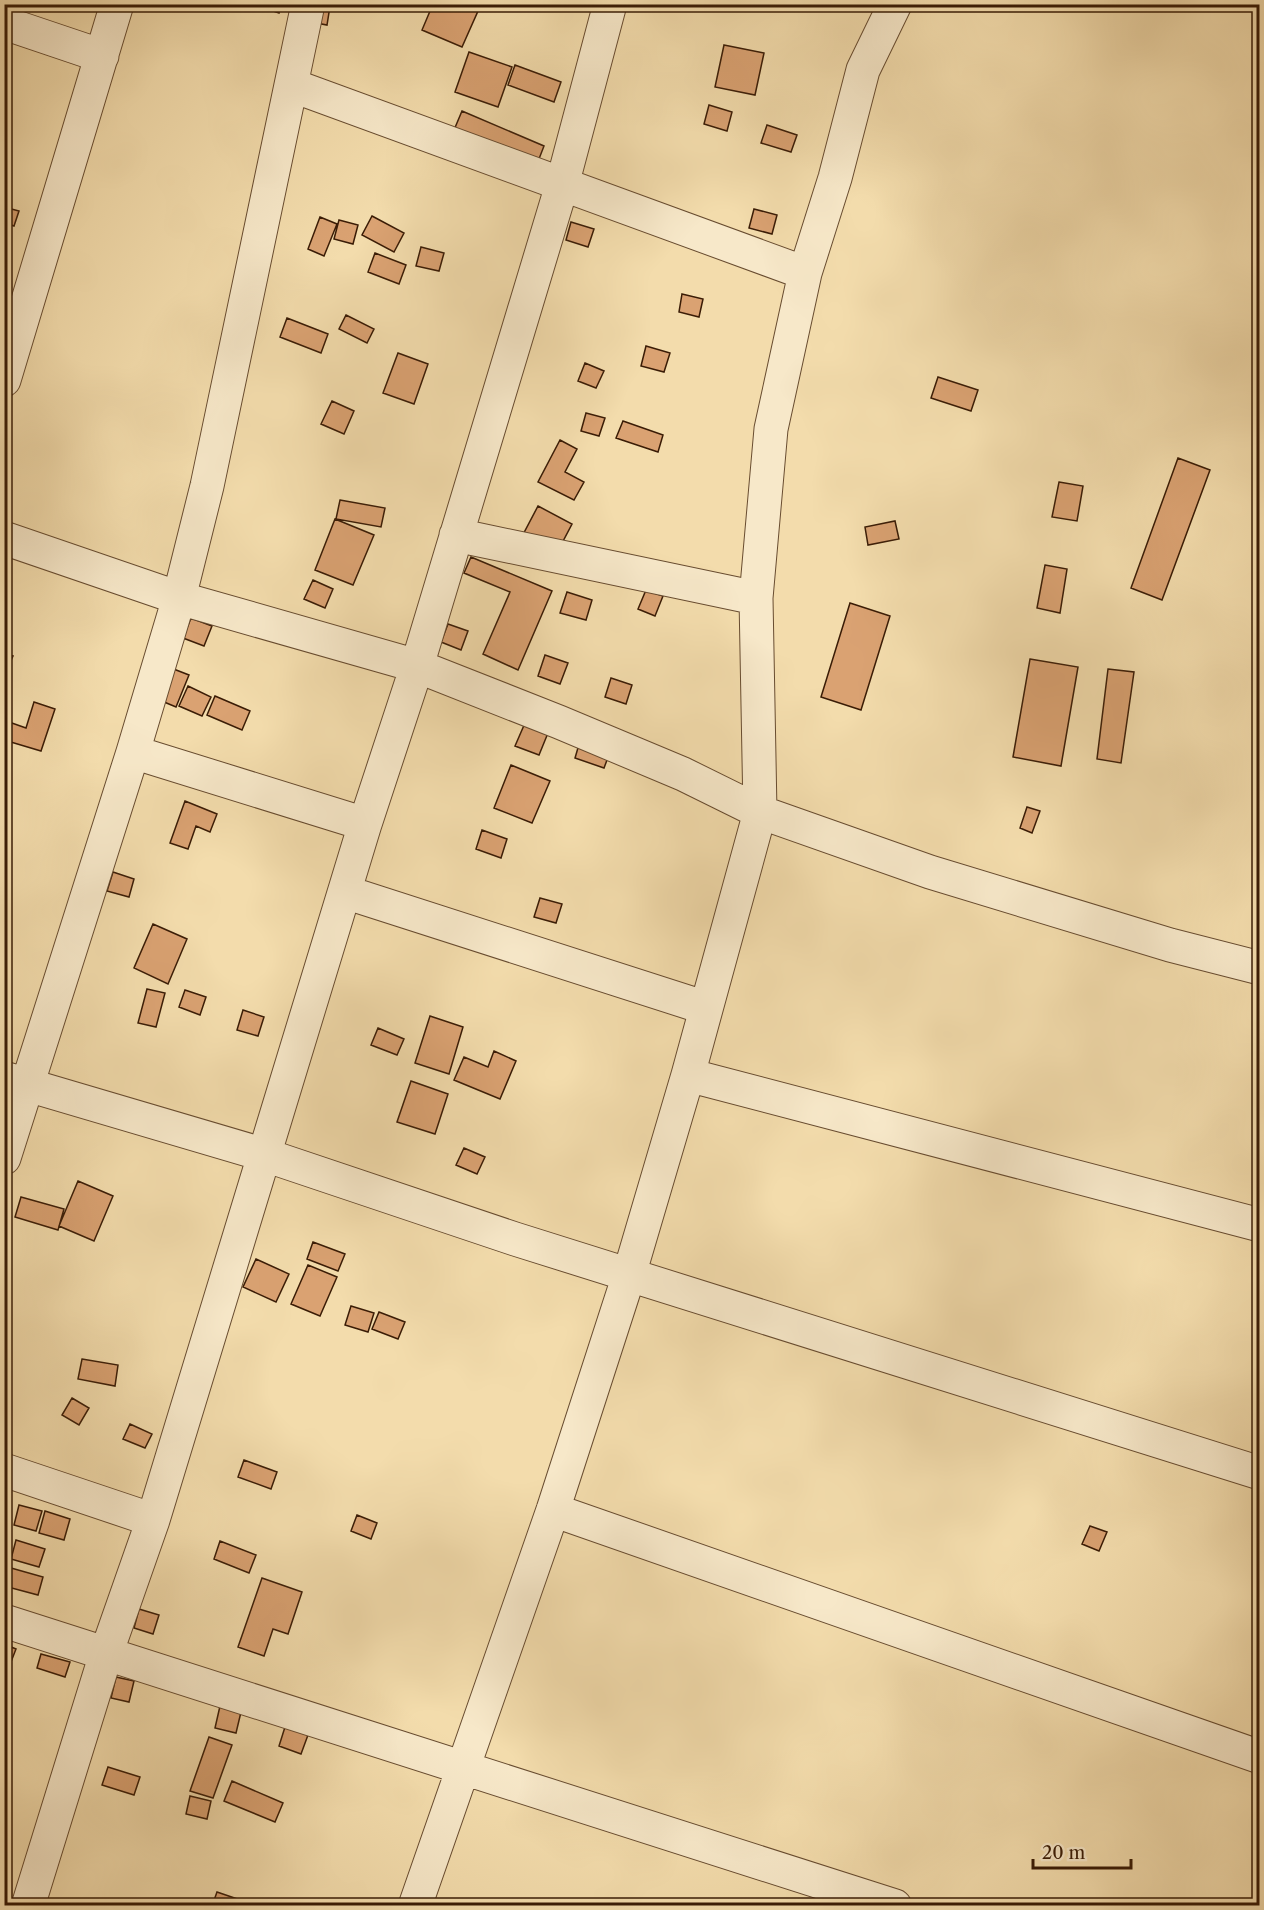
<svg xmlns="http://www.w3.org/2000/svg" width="1264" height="1910" font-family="'Libre Caslon Text',serif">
  <rect width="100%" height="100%" fill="#f3dcac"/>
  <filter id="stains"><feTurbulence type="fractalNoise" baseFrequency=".00333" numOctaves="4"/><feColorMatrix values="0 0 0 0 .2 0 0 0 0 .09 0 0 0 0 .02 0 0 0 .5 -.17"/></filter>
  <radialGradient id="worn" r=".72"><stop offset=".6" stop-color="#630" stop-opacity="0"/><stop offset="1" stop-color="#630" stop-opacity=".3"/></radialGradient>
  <path fill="#daa272" stroke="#3a1c06" stroke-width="1.5" d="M 253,4 L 281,4 L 279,13 Z
    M 323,4 L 330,6 L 327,25 L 301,20 Z
    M 433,4 L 464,4 L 478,11 L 462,47 L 422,30 Z
    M 724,45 L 764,53 L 755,95 L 715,87 Z
    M 469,52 L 512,67 L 498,107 L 455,92 Z
    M 515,65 L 561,82 L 554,102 L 508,85 Z
    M 709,105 L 732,112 L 727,131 L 704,124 Z
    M 462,111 L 544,146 L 537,164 L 454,130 Z
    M 767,125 L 797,135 L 791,152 L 761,143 Z
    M 4,207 L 19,211 L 14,226 L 4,223 Z
    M 754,209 L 777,215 L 772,234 L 749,228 Z
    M 372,216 L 404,233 L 394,252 L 362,235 Z
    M 320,217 L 337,224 L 324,256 L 308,249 Z
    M 339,220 L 358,225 L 353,244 L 334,239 Z
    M 571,222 L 594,229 L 588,247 L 566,240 Z
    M 421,247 L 444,253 L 439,271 L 416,266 Z
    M 375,253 L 406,265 L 399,284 L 368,272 Z
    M 682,294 L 703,299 L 699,317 L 679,312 Z
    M 346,315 L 374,329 L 367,343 L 339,329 Z
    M 287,318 L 328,334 L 321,353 L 280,337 Z
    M 646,346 L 670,353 L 664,372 L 641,366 Z
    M 398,353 L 428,364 L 414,404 L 383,393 Z
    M 585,363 L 604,371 L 596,388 L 578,381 Z
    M 938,377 L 978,390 L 971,411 L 931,398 Z
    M 332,401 L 354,411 L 344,434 L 321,424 Z
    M 586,413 L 605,418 L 599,436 L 581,431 Z
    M 623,421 L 663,435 L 658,452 L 616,438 Z
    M 560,440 L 577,449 L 565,472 L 584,482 L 574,500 L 538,482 Z
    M 1178,458 L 1210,470 L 1162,600 L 1131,588 Z
    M 1059,482 L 1083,486 L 1077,521 L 1052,517 Z
    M 340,500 L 385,508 L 381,527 L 336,519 Z
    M 538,506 L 572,524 L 551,564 L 517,546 Z
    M 335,519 L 374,535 L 353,585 L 315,570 Z
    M 895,521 L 899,539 L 868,545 L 865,527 Z
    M 471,557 L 552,591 L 518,670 L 483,654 L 510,592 L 464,573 Z
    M 1045,565 L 1067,569 L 1060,613 L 1037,608 Z
    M 313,580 L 333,589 L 325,608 L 304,599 Z
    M 646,590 L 663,596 L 655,616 L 638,609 Z
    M 567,592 L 592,600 L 586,620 L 560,613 Z
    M 850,603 L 890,616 L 861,710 L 821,697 Z
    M 191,618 L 212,626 L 204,646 L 183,638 Z
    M 448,624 L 468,631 L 461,650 L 441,642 Z
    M 4,653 L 13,656 L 4,676 Z
    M 545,655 L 568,663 L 560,684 L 538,676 Z
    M 1030,659 L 1078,667 L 1061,766 L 1013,757 Z
    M 171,668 L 189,675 L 176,707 L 157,699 Z
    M 1108,669 L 1134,672 L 1121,763 L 1097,759 Z
    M 611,678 L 632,685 L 626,704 L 605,697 Z
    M 188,686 L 211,697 L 202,716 L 179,706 Z
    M 215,696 L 250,711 L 242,730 L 207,715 Z
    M 34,702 L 55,709 L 41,751 L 4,740 L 9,722 L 26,728 Z
    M 525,723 L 548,733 L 539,755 L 515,746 Z
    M 580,741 L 610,752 L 604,768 L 575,758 Z
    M 511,765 L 550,781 L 532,823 L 494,808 Z
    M 185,801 L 217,814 L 210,832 L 196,826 L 188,849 L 170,843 Z
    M 1027,807 L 1040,811 L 1032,833 L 1020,828 Z
    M 482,830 L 507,839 L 501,858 L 476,849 Z
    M 113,872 L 134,879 L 129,897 L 107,891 Z
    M 540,898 L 562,904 L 556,923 L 534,917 Z
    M 153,924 L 187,939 L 168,984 L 134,968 Z
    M 147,989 L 165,993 L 156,1027 L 138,1023 Z
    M 185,990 L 206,997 L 200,1015 L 179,1007 Z
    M 243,1010 L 264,1017 L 258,1036 L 237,1030 Z
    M 430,1016 L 463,1027 L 449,1074 L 415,1063 Z
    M 378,1028 L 404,1039 L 397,1055 L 371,1045 Z
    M 494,1051 L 516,1061 L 500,1099 L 454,1080 L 464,1057 L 488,1067 Z
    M 411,1081 L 448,1094 L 435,1134 L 397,1122 Z
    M 464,1148 L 485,1157 L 477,1174 L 456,1165 Z
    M 78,1181 L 113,1196 L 94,1241 L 59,1226 Z
    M 21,1197 L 64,1209 L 58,1230 L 15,1217 Z
    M 313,1242 L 345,1254 L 338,1271 L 307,1259 Z
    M 256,1259 L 289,1274 L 276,1302 L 243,1287 Z
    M 308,1265 L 337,1277 L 320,1316 L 291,1304 Z
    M 351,1306 L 374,1313 L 368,1332 L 345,1325 Z
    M 379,1312 L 405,1322 L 398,1339 L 372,1329 Z
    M 82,1359 L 118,1365 L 115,1386 L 78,1379 Z
    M 72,1398 L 89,1408 L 79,1425 L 62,1415 Z
    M 130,1424 L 152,1434 L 145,1448 L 123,1439 Z
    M 244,1460 L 277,1472 L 271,1489 L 238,1477 Z
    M 19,1505 L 42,1511 L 36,1531 L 14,1525 Z
    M 45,1511 L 70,1519 L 64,1540 L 39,1533 Z
    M 357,1515 L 377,1523 L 371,1539 L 351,1531 Z
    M 1090,1526 L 1107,1532 L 1099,1551 L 1082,1544 Z
    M 16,1540 L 45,1549 L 39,1567 L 11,1559 Z
    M 220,1541 L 256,1555 L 249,1573 L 214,1559 Z
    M 4,1566 L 43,1577 L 38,1595 L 4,1586 Z
    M 262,1578 L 302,1592 L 288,1634 L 273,1629 L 264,1656 L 238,1647 Z
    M 139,1609 L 159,1615 L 153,1634 L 134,1628 Z
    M 4,1644 L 16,1649 L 9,1667 L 4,1665 Z
    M 41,1654 L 70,1662 L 65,1677 L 37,1668 Z
    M 116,1677 L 134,1681 L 129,1702 L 111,1698 Z
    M 220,1706 L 241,1712 L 236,1733 L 215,1728 Z
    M 285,1727 L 308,1735 L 301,1754 L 279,1746 Z
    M 209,1737 L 232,1745 L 213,1798 L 190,1791 Z
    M 108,1767 L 140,1777 L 134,1795 L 102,1785 Z
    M 232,1781 L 283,1803 L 275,1822 L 224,1801 Z
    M 190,1796 L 211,1801 L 207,1819 L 186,1814 Z
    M 217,1892 L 252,1904 L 251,1906 L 212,1906 Z"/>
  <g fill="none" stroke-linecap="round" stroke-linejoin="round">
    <g stroke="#684c30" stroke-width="35">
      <path id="minor" d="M 4,23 L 102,56
        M 291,85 L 805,273
        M 4,380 L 117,4
        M 456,535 L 756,598
        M 4,538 L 179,598 L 417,666 L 559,722 L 683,774 L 760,812 L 930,872 L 1170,945 L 1260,968
        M 133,752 L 365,824
        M 345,892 L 706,1008
        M 688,1075 L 1260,1225
        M 4,1078 L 265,1155 L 515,1239 L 1260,1473
        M 4,1158 L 133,752 L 179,598 L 207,486 L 308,4
        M 4,1470 L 153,1520
        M 553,1510 L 1260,1757
        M 4,1621 L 895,1906
        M 28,1906 L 106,1654 L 153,1520 L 365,824 L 417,666 L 562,185 L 610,4
        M 415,1906 L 553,1510 L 629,1275 L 688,1075 L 760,812 L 756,598 L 771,429 L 805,273 L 835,178 L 863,70 L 895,4"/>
    </g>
    <use href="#minor" stroke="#f7e8c9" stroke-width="33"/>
  </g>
  <rect width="1264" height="1910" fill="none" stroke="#f3dcac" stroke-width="24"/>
  <rect x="6" y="6" width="1252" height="1898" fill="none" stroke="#3a1c06" stroke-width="3"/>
  <rect x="12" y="12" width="1240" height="1886" fill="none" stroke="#3a1c06" stroke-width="1.5"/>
  <path d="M1033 1859v9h98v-9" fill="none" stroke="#3a1c06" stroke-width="3"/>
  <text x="1042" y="1859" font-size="18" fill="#3a1c06" stroke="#f7e8c9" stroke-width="4.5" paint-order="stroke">20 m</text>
  <rect width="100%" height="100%" filter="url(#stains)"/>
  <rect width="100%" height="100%" fill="url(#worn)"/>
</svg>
